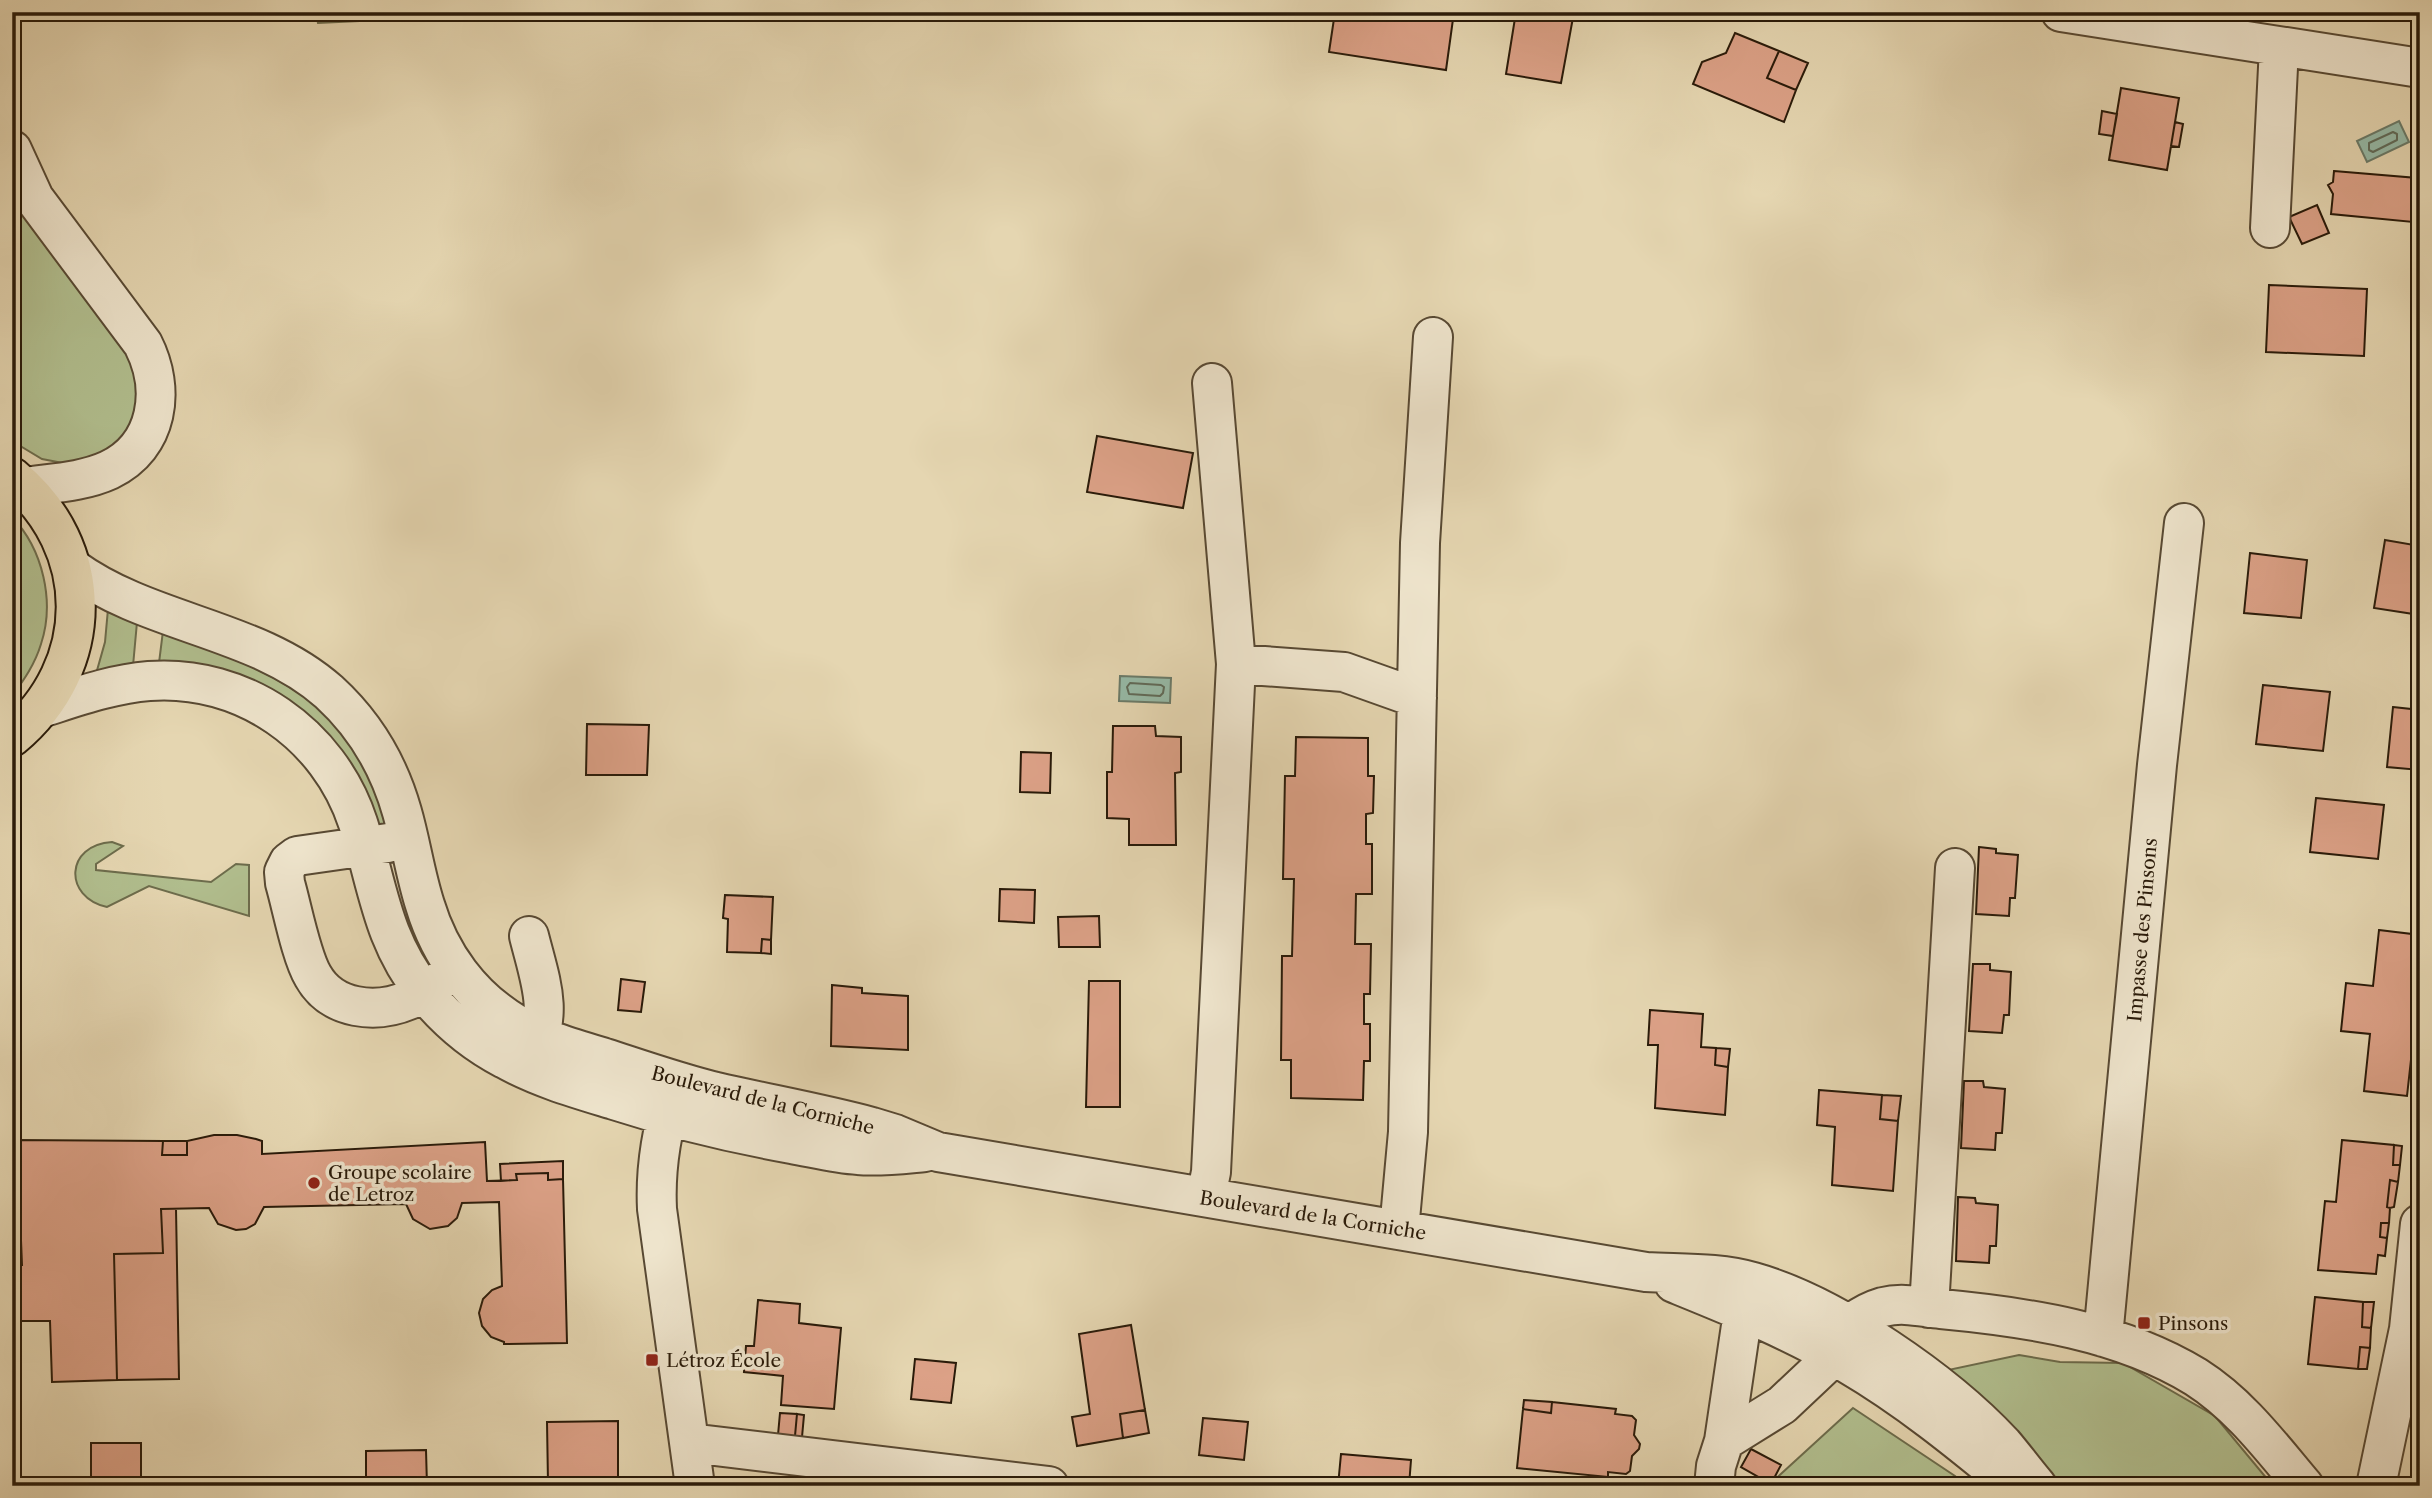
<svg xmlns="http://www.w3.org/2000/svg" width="2432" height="1498" font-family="'Libre Caslon Text',serif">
  <rect width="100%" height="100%" fill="#e5d6b1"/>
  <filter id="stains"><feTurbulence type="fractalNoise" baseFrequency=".00286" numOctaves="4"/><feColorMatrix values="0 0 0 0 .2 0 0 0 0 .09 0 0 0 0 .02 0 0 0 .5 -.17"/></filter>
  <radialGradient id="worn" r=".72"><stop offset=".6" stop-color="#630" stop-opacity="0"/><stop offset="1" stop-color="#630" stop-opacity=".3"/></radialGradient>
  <path fill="#b1be8e" stroke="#6d6c4c" stroke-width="2" d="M 316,12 L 551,12 L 318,23 Z
    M 12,187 L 135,352 L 144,402 L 117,448 L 68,464 L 42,459 L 12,441 Z
    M 12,517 C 43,549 55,602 41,644 C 35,664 24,680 12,696 Z
    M 108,609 L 137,622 L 133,666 L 96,674 L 105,642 Z
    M 163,631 C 243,662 324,687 367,768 C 376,787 383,808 390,828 L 375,831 L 363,794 L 159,663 Z
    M 112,842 L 123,846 L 96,864 L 96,870 L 211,882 L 236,864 L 249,865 L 249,916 L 149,886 L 107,907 C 63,897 65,845 112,842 Z
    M 2019,1355 L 2060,1362 L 2123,1363 L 2215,1416 L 2273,1486 L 2059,1486 L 1948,1370 Z
    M 1853,1408 L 1955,1476 L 1966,1486 L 1751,1486 L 1747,1481 L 1771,1483 Z"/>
  <path fill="#96baa7" stroke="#6a7a68" stroke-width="2" d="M 2399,121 L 2409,142 L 2367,162 L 2357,141 Z
    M 1120,676 L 1171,678 L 1170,703 L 1119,701 Z"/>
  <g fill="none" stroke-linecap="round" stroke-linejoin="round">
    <path stroke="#606a58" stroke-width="2" d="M 2393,132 L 2397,134 L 2397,140 L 2373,152 L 2369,150 L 2369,143 Z
      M 1130,683 L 1161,685 L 1164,687 L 1163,693 L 1160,696 L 1129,694 L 1127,687 Z"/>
  </g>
  <path fill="#dca187" stroke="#291a09" stroke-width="2" d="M 1335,12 L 1370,12 L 1401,17 L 1402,12 L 1454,12 L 1446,70 L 1329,52 Z
    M 1516,12 L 1574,12 L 1561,83 L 1506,74 Z
    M 1735,33 L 1779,51 L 1767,78 L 1796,90 L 1784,122 L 1693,84 L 1702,62 L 1726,53 Z
    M 1779,51 L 1808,63 L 1796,90 L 1767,78 Z
    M 2121,88 L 2179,98 L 2167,170 L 2109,160 Z
    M 2102,111 L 2117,114 L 2113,136 L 2099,134 Z
    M 2175,122 L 2183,124 L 2179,147 L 2171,146 Z
    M 2334,171 L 2417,178 L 2413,222 L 2331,214 L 2333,194 L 2328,185 L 2333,182 Z
    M 2317,205 L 2329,233 L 2302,244 L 2289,217 Z
    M 2269,285 L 2367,289 L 2364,356 L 2266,352 Z
    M 1097,436 L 1193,453 L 1183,508 L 1087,492 Z
    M 2385,540 L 2420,546 L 2420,615 L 2374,608 Z
    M 2250,553 L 2307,560 L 2301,618 L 2244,613 Z
    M 2263,685 L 2330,692 L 2323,751 L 2256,744 Z
    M 2393,707 L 2420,710 L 2420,770 L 2387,767 Z
    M 587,724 L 649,725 L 647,775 L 586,775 Z
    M 1113,726 L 1155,726 L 1156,736 L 1181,737 L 1181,772 L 1175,773 L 1176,845 L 1129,845 L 1129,819 L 1107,818 L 1107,772 L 1112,772 Z
    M 1296,737 L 1368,738 L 1368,776 L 1374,776 L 1373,813 L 1366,814 L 1366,844 L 1372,844 L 1372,894 L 1356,894 L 1355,944 L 1371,944 L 1370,994 L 1364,994 L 1364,1024 L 1370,1024 L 1370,1061 L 1364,1061 L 1363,1100 L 1291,1098 L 1291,1060 L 1281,1060 L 1282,956 L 1292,956 L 1294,879 L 1283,879 L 1285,776 L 1295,776 Z
    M 1021,752 L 1051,753 L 1050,793 L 1020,792 Z
    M 2316,798 L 2384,805 L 2378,859 L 2310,852 Z
    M 1979,847 L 1996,849 L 1996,853 L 2018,855 L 2015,898 L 2010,898 L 2009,916 L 1976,914 Z
    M 1000,889 L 1035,890 L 1034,923 L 999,921 Z
    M 725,895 L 773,897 L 771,940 L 762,939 L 761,953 L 727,952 L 728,919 L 723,918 Z
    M 1099,916 L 1100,947 L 1059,947 L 1058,917 Z
    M 2379,930 L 2420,935 L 2420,978 L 2407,1096 L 2364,1091 L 2370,1034 L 2341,1031 L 2346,983 L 2373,986 Z
    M 762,939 L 771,940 L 771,954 L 761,953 Z
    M 1973,964 L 1990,964 L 1990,970 L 2011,972 L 2009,1015 L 2004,1015 L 2002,1033 L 1969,1031 Z
    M 621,979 L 645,982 L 641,1012 L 618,1010 Z
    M 1089,981 L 1120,981 L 1120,1107 L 1086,1107 Z
    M 832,985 L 862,988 L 862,993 L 908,996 L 908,1050 L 831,1046 Z
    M 1650,1010 L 1703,1014 L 1701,1047 L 1716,1048 L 1715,1065 L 1728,1067 L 1725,1115 L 1655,1108 L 1658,1045 L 1648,1045 Z
    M 1716,1048 L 1730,1049 L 1728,1067 L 1715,1065 Z
    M 1964,1081 L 1983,1081 L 1984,1087 L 2005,1089 L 2002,1133 L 1996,1133 L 1995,1150 L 1961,1148 Z
    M 1819,1090 L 1882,1095 L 1880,1119 L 1898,1121 L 1893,1191 L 1832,1185 L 1835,1127 L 1817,1125 Z
    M 1882,1095 L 1901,1096 L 1898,1121 L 1880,1119 Z
    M 214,1135 L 237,1135 L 256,1139 L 262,1141 L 262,1154 L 485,1142 L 487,1181 L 517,1180 L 516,1174 L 548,1173 L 548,1180 L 563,1179 L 567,1343 L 504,1344 L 504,1342 L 491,1337 L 482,1326 L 479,1313 L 483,1299 L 492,1290 L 502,1286 L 499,1202 L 462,1203 L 457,1218 L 448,1226 L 430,1229 L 413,1219 L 406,1204 L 264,1207 L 255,1224 L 246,1229 L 236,1230 L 218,1224 L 209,1208 L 161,1209 L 163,1253 L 114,1254 L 117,1380 L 52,1382 L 50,1321 L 12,1321 L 12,1265 L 22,1265 L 19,1191 L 12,1191 L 12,1140 L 163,1141 L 162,1155 L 187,1155 L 187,1141 Z
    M 2342,1140 L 2394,1145 L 2393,1165 L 2400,1165 L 2398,1182 L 2390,1180 L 2387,1207 L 2390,1208 L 2389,1223 L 2381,1223 L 2380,1237 L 2387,1238 L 2385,1256 L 2378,1255 L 2376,1274 L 2318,1270 L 2325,1201 L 2336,1202 Z
    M 163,1141 L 187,1141 L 187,1155 L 162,1155 Z
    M 2394,1145 L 2402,1146 L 2400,1165 L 2393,1165 Z
    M 563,1161 L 563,1179 L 548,1180 L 548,1173 L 516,1174 L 517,1180 L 501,1181 L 500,1164 Z
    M 2390,1180 L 2398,1182 L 2394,1207 L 2390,1208 L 2387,1207 Z
    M 1958,1197 L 1975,1198 L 1976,1203 L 1998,1205 L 1996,1246 L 1990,1246 L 1989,1263 L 1956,1261 Z
    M 161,1209 L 176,1209 L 179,1379 L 117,1380 L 114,1254 L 163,1253 Z
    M 2381,1223 L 2389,1223 L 2387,1238 L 2380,1237 Z
    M 2315,1297 L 2363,1302 L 2362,1327 L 2371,1328 L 2370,1348 L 2360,1347 L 2358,1369 L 2308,1364 Z
    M 758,1300 L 800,1304 L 799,1323 L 841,1328 L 834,1409 L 781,1405 L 783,1376 L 744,1372 L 746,1346 L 754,1346 Z
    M 2363,1302 L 2374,1302 L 2371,1328 L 2362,1327 Z
    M 1131,1325 L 1145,1410 L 1120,1414 L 1123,1438 L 1077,1446 L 1072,1417 L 1090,1414 L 1079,1334 Z
    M 2360,1347 L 2370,1348 L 2367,1369 L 2358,1369 Z
    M 915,1359 L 956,1363 L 951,1403 L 911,1399 Z
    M 1524,1400 L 1552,1402 L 1551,1413 L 1523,1409 Z
    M 1552,1402 L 1616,1409 L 1615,1414 L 1632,1416 L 1636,1420 L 1634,1435 L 1640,1444 L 1639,1449 L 1632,1456 L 1630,1471 L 1626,1474 L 1608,1472 L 1608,1477 L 1517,1468 L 1523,1409 L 1551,1413 Z
    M 1145,1410 L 1149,1433 L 1123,1438 L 1120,1414 Z
    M 780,1413 L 797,1414 L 794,1447 L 777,1446 Z
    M 797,1414 L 804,1415 L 801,1448 L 794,1447 Z
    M 1203,1418 L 1248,1422 L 1244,1460 L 1199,1455 Z
    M 618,1421 L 618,1486 L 548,1483 L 547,1422 Z
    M 91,1443 L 141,1443 L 141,1486 L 91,1486 Z
    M 1751,1449 L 1781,1465 L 1771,1484 L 1741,1467 Z
    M 426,1450 L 427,1486 L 366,1486 L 366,1451 Z
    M 1341,1454 L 1411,1460 L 1409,1486 L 1338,1486 Z
    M 12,1481 L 91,1481 L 91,1486 L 12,1486 Z"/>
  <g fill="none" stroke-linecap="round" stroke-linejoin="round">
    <g stroke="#584933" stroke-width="42">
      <path id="minor" d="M 2061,12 L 2420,68
        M 12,150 L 34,198 L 143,344 C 166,389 159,446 109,470 C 83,482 52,483 24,487
        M 2270,228 L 2279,47
        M 72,568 C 150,625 257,628 329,692 C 364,724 389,766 402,812 C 411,843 415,874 425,905 C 440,955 471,997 516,1024 C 543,1040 575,1049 605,1058 C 642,1070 679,1083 716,1092 C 768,1104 820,1113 872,1127 L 895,1134 L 938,1152 L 1646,1272 C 1681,1274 1719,1272 1753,1282 C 1835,1305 1945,1382 2003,1444 C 2015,1458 2025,1472 2037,1486
        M 1236,664 L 1344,672 L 1417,698
        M 41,708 C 76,697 112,684 149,681 C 243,674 329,734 358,823 C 378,885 381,938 424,992 C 446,1019 474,1043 505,1059 C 539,1078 578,1089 614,1100 C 673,1119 731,1133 792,1144 C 814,1148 836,1154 858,1155 C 880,1157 903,1154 925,1152
        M 388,843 L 297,856 L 289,862 L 284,872 L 285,883 C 292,907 301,956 313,976 C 332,1010 376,1014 409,1000 C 422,995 434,985 445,977
        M 529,936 C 542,987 552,1007 534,1059
        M 673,1094 C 661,1132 655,1168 657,1209 L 695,1486
        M 1206,1197 L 1211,1172 L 1236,664 L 1212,383
        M 1399,1230 L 1408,1132 L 1420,543 L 1433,337
        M 1674,1283 C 1733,1307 1793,1331 1848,1364 C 1906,1398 1959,1441 2011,1484
        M 1929,1308 L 1955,868
        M 2103,1337 L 2157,765 L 2184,523
        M 1824,1351 C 1839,1332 1859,1314 1883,1307 C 1903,1302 1921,1307 1941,1309 C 2027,1317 2121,1331 2196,1377 C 2240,1405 2271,1447 2304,1486
        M 1724,1441 L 1782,1405 L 1834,1356
        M 690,1443 L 1049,1486
        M 1714,1486 L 1716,1466 L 1724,1441 L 1743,1312 L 1750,1290
        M 2376,1486 L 2409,1329 L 2420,1224"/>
    </g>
    <g stroke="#291a09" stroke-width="42">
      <path id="major" d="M 12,477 C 97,547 97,666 12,737"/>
    </g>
    <use href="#minor" stroke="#eee4cc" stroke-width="38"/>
    <use href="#major" stroke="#e5d6b1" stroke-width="38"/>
  </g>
  <g fill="#8f2418" stroke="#eee4cc" stroke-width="2.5">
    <circle cx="314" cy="1183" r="7"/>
    <rect x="2137" y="1316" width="14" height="14" rx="3.5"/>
    <rect x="645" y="1353" width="14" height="14" rx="3.5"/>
  </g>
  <g text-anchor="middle" stroke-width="7" stroke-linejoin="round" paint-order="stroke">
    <g font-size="19" fill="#291a09" stroke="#eee4cc">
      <text transform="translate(2142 930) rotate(-85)" y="7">Impasse des Pinsons</text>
      <text transform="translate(763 1100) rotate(14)" y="7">Boulevard de la Corniche</text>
      <text transform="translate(1313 1215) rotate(9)" y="7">Boulevard de la Corniche</text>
    </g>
    <g font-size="19" fill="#291a09" stroke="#eee4cc" text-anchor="start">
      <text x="328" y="1179">Groupe scolaire<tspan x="328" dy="22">de Letroz</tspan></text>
      <text x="2158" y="1330">Pinsons</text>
      <text x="666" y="1367">Létroz École</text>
    </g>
  </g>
  <rect width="2432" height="1498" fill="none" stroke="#e5d6b1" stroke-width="42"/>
  <rect x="14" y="14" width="2404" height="1470" fill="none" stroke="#291a09" stroke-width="3.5"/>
  <rect x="21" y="21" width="2390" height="1456" fill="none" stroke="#291a09" stroke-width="2"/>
  <rect width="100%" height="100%" filter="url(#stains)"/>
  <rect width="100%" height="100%" fill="url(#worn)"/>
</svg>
